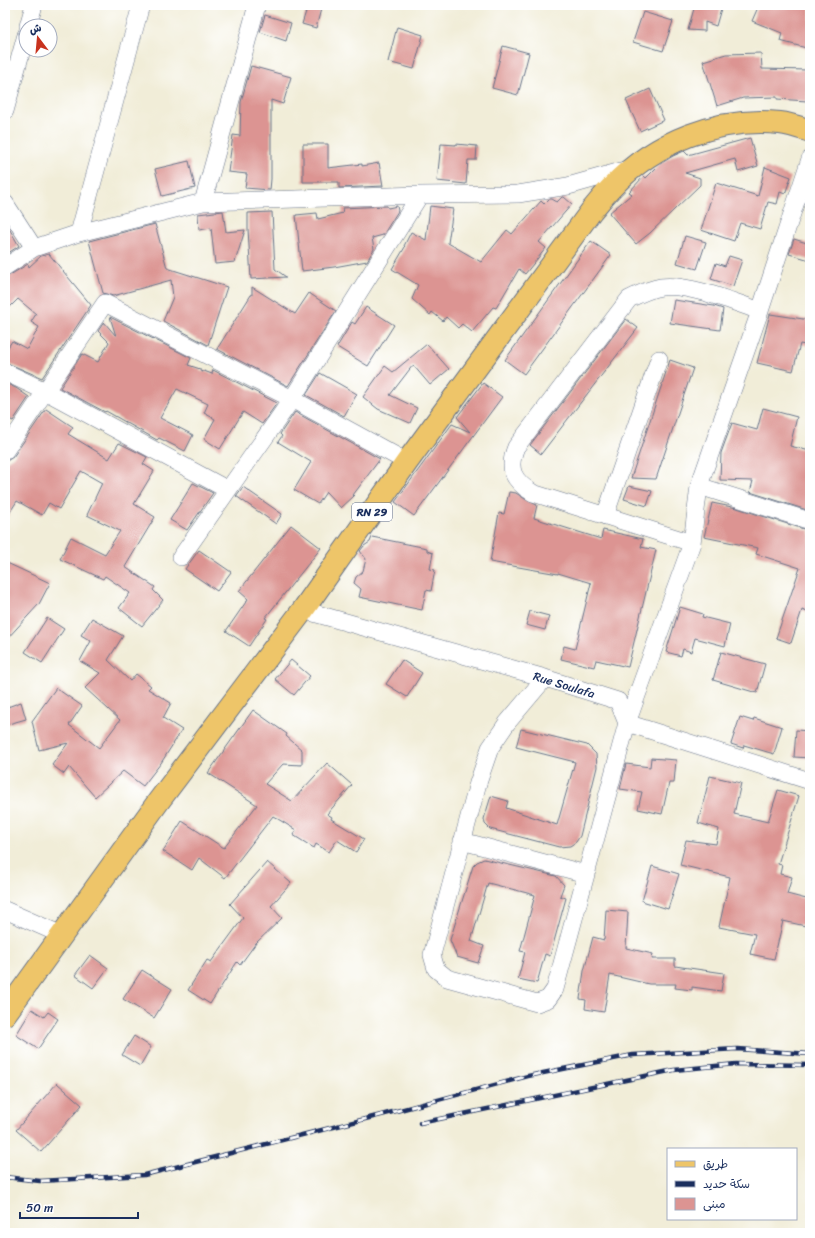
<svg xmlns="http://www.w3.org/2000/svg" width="815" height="1238" font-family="Sriracha,'Playpen Sans Arabic',sans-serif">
  <rect width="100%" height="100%" fill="#fff"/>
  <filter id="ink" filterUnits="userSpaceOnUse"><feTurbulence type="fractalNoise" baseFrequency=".025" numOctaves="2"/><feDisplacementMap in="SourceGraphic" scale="8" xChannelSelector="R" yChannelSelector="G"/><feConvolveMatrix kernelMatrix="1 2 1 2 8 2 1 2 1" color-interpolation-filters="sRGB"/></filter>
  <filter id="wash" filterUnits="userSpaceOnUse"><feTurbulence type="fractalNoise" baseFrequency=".012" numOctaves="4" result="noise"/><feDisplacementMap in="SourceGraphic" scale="16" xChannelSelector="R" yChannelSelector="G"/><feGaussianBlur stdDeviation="0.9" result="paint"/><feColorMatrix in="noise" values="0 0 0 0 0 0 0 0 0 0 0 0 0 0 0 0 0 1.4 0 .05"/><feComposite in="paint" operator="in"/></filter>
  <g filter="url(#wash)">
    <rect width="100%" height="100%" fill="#f1edd8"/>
    <g id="blocks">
      <path fill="#dc9492" d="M 308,5 L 322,5 L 316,28 L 302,24 Z
        M 695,5 L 722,5 L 716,26 L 705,22 L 705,31 L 688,30 Z
        M 759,5 L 810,5 L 810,49 L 780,41 L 782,33 L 752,21 Z
        M 643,12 L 673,21 L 663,51 L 633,42 Z
        M 265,15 L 291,23 L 286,41 L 260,32 Z
        M 397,27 L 423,35 L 414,69 L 388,62 Z
        M 503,46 L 529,53 L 518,95 L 492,88 Z
        M 761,53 L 762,69 L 808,70 L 807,101 L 777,99 L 777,97 L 743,98 L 717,106 L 703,61 L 726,54 Z
        M 251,66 L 291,77 L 283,104 L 271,100 L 271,179 L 270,190 L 245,188 L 247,174 L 228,172 L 233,135 L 240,136 L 241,102 Z
        M 650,89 L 664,120 L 640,131 L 626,100 Z
        M 750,138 L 758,166 L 738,172 L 735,159 L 685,173 L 700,178 L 700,185 L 650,233 L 636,244 L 609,213 L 632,194 L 629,192 L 644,176 L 646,178 L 660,164 L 673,156 L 684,151 L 688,155 Z
        M 303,144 L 328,144 L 328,168 L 362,164 L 362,166 L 379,163 L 383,186 L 339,188 L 339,182 L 303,182 Z
        M 441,144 L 456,145 L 456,144 L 477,146 L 476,160 L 468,160 L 466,184 L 437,181 Z
        M 189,161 L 195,188 L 162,196 L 155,169 Z
        M 765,167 L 791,177 L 785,194 L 780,192 L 777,204 L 768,202 L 760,229 L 740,223 L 734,241 L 701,230 L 716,183 L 758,196 Z
        M 562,197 L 564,197 L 572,204 L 539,242 L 546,248 L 525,274 L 519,269 L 496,308 L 493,307 L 472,332 L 462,324 L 458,328 L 446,317 L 443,321 L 432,312 L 430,315 L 412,299 L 418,285 L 392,269 L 405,247 L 404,246 L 411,232 L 426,240 L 430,206 L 453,209 L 448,243 L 481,262 L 507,230 L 512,234 L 541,201 L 544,204 L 549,199 L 552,199 L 557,202 Z
        M 387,206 L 388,208 L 397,206 L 398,211 L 383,235 L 372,238 L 374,249 L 367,261 L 334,267 L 302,271 L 296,215 L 317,213 L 318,219 L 343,213 L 342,208 Z
        M 223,211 L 226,232 L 245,230 L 235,262 L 215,264 L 211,228 L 199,230 L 198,214 Z
        M 272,212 L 275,269 L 286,277 L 251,279 L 248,229 L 248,213 Z
        M 5,221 L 19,246 L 5,255 Z
        M 155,224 L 167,268 L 227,287 L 208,345 L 163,321 L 173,297 L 171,280 L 113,296 L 103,293 L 89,241 Z
        M 685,236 L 706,242 L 697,269 L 677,263 Z
        M 794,239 L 810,244 L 810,260 L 789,254 Z
        M 591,241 L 611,255 L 524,374 L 505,360 Z
        M 49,254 L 91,305 L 42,378 L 5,362 L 5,352 L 12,341 L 27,349 L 39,327 L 31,322 L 36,314 L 18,299 L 5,312 L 5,277 L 10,275 L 28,264 L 29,267 L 41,256 Z
        M 729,256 L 742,260 L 733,286 L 711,279 L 716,263 L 725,266 Z
        M 252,287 L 295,314 L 309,293 L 336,311 L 288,386 L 217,349 L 251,295 L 252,295 Z
        M 674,300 L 714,306 L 723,309 L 720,330 L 670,323 Z
        M 366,307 L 394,325 L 368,366 L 337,347 L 352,322 L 355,324 Z
        M 770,314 L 810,320 L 810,346 L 800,344 L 793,371 L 757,363 Z
        M 110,317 L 191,358 L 188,365 L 200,369 L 200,371 L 203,372 L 204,371 L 212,374 L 213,370 L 277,403 L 262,424 L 243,412 L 220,449 L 204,439 L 215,419 L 204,413 L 208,404 L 177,389 L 160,418 L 193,435 L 185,451 L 159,438 L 157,440 L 106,411 L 105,412 L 60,388 L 82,354 L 98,362 L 109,342 L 98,331 L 104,322 L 116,336 Z
        M 626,319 L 638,328 L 541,454 L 530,445 Z
        M 427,344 L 449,369 L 430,385 L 413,365 L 390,395 L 417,408 L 410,423 L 378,409 L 363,397 L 385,366 L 393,372 Z
        M 670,360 L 693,368 L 656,479 L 631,478 Z
        M 320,373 L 357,394 L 344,416 L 306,395 Z
        M 5,383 L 16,388 L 29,397 L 13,421 L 5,417 Z
        M 483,383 L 502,397 L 414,516 L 395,502 L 452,424 L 470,432 L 457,417 Z
        M 763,408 L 797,417 L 790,446 L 810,451 L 810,511 L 750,492 L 753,481 L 720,480 L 721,453 L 732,423 L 757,430 Z
        M 46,409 L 73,427 L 68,434 L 109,459 L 119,443 L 147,457 L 143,464 L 154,471 L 134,504 L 155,517 L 125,567 L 155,587 L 153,590 L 163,600 L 142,626 L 119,608 L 130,593 L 105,576 L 103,579 L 60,559 L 71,537 L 105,554 L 120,531 L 87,515 L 102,483 L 81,471 L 59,509 L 49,503 L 42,515 L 17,501 L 5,520 L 5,462 L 13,457 Z
        M 295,412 L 380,459 L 353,495 L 354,496 L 341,508 L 326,492 L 318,504 L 294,490 L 311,462 L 278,442 L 282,436 L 280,434 Z
        M 193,483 L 213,493 L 187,530 L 170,520 Z
        M 629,486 L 652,491 L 647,506 L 624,499 Z
        M 243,487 L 282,514 L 276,524 L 236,496 Z
        M 509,492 L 516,493 L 528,501 L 537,505 L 534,518 L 601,539 L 603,530 L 643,539 L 641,547 L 656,550 L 628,667 L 596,660 L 594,667 L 561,659 L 564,646 L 575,649 L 591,583 L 558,573 L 558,574 L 490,562 L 499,513 L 504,514 Z
        M 712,503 L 737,508 L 810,531 L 810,613 L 802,610 L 791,643 L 776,638 L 800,568 L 756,554 L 758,548 L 704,537 Z
        M 291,525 L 321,548 L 265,618 L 267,619 L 249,646 L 226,631 L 248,599 L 239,591 Z
        M 372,537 L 427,548 L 427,551 L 433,553 L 430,569 L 435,570 L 431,591 L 426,590 L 422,610 L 359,597 L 361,589 L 354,583 L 356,577 L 363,571 L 366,559 L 360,551 L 364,546 L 370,542 Z
        M 199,550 L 231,572 L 217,591 L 185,569 Z
        M 5,562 L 50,583 L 39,604 L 5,641 Z
        M 680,607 L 703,614 L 702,617 L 730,624 L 725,646 L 695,638 L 691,652 L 683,649 L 681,656 L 666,652 Z
        M 530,611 L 549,616 L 545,630 L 526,625 Z
        M 47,618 L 64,629 L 42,663 L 25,652 Z
        M 92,618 L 123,636 L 108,660 L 130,681 L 136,674 L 151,686 L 148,689 L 171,703 L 163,718 L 182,730 L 161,763 L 143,786 L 123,771 L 95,797 L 69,767 L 64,774 L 52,765 L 68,743 L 39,750 L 32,721 L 56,688 L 82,706 L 69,725 L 99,748 L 120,720 L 85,688 L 100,673 L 80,661 L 91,641 L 81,635 Z
        M 721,652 L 765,664 L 757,693 L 713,680 Z
        M 291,660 L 310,676 L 294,695 L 275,679 Z
        M 402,660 L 422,673 L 407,697 L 386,684 Z
        M 21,702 L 26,719 L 5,725 L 5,708 Z
        M 253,710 L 287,734 L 286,736 L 302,750 L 302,765 L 283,764 L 265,784 L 292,801 L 327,763 L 352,785 L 327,814 L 332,817 L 331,819 L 364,839 L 356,852 L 337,840 L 329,852 L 316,844 L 314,848 L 293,835 L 296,830 L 273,816 L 225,878 L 199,858 L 192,870 L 163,851 L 182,821 L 224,848 L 257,805 L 208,773 Z
        M 740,717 L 753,721 L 754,718 L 782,727 L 774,754 L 744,745 L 743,748 L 731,744 Z
        M 521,729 L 587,745 L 596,754 L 597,767 L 580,836 L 576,842 L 570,846 L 559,847 L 490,829 L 485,824 L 484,819 L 491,796 L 508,801 L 506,808 L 557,825 L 575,762 L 516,747 Z
        M 796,730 L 810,731 L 810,758 L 794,757 Z
        M 651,758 L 676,760 L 674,783 L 669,783 L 662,814 L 638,809 L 642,792 L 620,789 L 626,764 L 650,767 Z
        M 710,776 L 741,783 L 734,814 L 768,822 L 778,790 L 799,796 L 778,864 L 782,865 L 780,874 L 792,877 L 787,894 L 810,900 L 810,927 L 783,921 L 774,959 L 750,954 L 755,934 L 719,927 L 730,877 L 680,865 L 686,840 L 716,844 L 719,829 L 698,823 Z
        M 484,859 L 556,876 L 564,885 L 560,896 L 566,898 L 550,956 L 545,954 L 537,983 L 518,979 L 525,952 L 520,951 L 535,895 L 488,883 L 471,941 L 484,946 L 478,963 L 457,957 L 450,940 L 473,866 L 477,862 Z
        M 267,862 L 291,883 L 271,906 L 282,918 L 256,943 L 240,965 L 237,962 L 210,1004 L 188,990 L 207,960 L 211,962 L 243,918 L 230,904 Z
        M 652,866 L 679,874 L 668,909 L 642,901 Z
        M 606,910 L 628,912 L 626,948 L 653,954 L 652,959 L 675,959 L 675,966 L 724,973 L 721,991 L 692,987 L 692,990 L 675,988 L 676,984 L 649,984 L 610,975 L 604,1012 L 585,1009 L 586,1000 L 580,999 L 584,971 L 593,937 L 604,940 Z
        M 90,955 L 108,968 L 93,988 L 75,975 Z
        M 142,970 L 172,989 L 154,1018 L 123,999 Z
        M 32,1009 L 44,1017 L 48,1012 L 58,1019 L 38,1049 L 16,1035 Z
        M 134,1036 L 151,1047 L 140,1066 L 122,1055 Z
        M 57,1083 L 82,1105 L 41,1152 L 16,1130 Z"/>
    </g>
  </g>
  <g filter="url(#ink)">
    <use href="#blocks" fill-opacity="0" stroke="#667289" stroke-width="1"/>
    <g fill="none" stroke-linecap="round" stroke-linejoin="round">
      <g stroke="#667289" stroke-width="18">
        <path id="minor" d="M 28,26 L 34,5
          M 5,111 L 26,35
          M 203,202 L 257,5
          M 5,203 L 34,248
          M 79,233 L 141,5
          M 5,267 L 34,248 L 79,233 L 203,202 L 420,195 L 518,194 L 568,186 L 632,168
          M 5,372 L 45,391 L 228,490
          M 5,451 L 105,303 L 292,399 L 407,462
          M 699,486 L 810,521
          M 605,516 L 659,359
          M 692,543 L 533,493 C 513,481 507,469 516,447 L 629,299 C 639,294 649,289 661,287 C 687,283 734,302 760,311
          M 181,557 L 292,399 L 420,195
          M 303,610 L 545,678 L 618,701 L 627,723 L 810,781
          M 545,678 L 507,723 L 490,748 L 478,783 L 432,955 L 436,969 L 447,978 L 537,1003 L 548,999 L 555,989 L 627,723 L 692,543 L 699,486 L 760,311 L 810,159
          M 462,841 L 586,874
          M 5,910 L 62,935"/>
      </g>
      <g stroke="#667289" stroke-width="24">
        <path id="major" d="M 5,1014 L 158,802 L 303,610 L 407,462 L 592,210 C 599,202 605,194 612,187 C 655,141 718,117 780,123 C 790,124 801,128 810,131"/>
      </g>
      <use href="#minor" stroke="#fff" stroke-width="17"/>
      <use href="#major" stroke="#eec569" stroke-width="22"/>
      <g stroke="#1b2f5e" stroke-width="4.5">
        <path id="rail" d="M 420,1123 L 674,1070 L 736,1064 L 810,1065
          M 5,1177 L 40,1181 L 144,1175 L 385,1114 L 528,1076 L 633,1055 L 737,1049 L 810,1054"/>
      </g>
      <use href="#rail" stroke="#fff" stroke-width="3" stroke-dasharray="9" stroke-linecap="butt"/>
    </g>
  </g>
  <g text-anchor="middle" stroke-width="3" stroke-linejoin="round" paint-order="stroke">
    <rect fill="#fff" stroke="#5f6d8e" stroke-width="1" x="352" y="503" width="40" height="18" rx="3"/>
    <g font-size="11" font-weight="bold" fill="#1b2f5e">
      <text x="372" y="516">RN 29</text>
    </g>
    <g font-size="12" fill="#1b2f5e" stroke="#fff">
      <text transform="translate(564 685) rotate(17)" y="4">Rue Soulafa</text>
    </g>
  </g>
  <rect width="815" height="1238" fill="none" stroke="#fff" stroke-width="20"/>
  <rect x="667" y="1148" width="130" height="72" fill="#ffffff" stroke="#a4acbf"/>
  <rect x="675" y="1161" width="20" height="6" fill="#eec569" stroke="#a4acbf"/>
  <text x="703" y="1168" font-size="12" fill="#1b2f5e">طريق</text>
  <rect x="675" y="1181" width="20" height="6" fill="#1b2f5e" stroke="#a4acbf"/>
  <text x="703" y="1188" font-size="12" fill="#1b2f5e">سكة حديد</text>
  <rect x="675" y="1198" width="20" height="12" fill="#dc9492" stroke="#a4acbf"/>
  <text x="703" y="1208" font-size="12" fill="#1b2f5e">مبنى</text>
  <g transform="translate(38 38) rotate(344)"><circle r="19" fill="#ffffff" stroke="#a4acbf"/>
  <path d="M0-3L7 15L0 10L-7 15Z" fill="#c8321e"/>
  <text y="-6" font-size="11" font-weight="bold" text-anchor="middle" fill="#1b2f5e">ش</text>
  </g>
  <path d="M20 1212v6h118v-6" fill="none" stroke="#1b2f5e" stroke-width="2"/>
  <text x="26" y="1212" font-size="12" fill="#1b2f5e" stroke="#ffffff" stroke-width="3" paint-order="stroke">50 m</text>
</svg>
